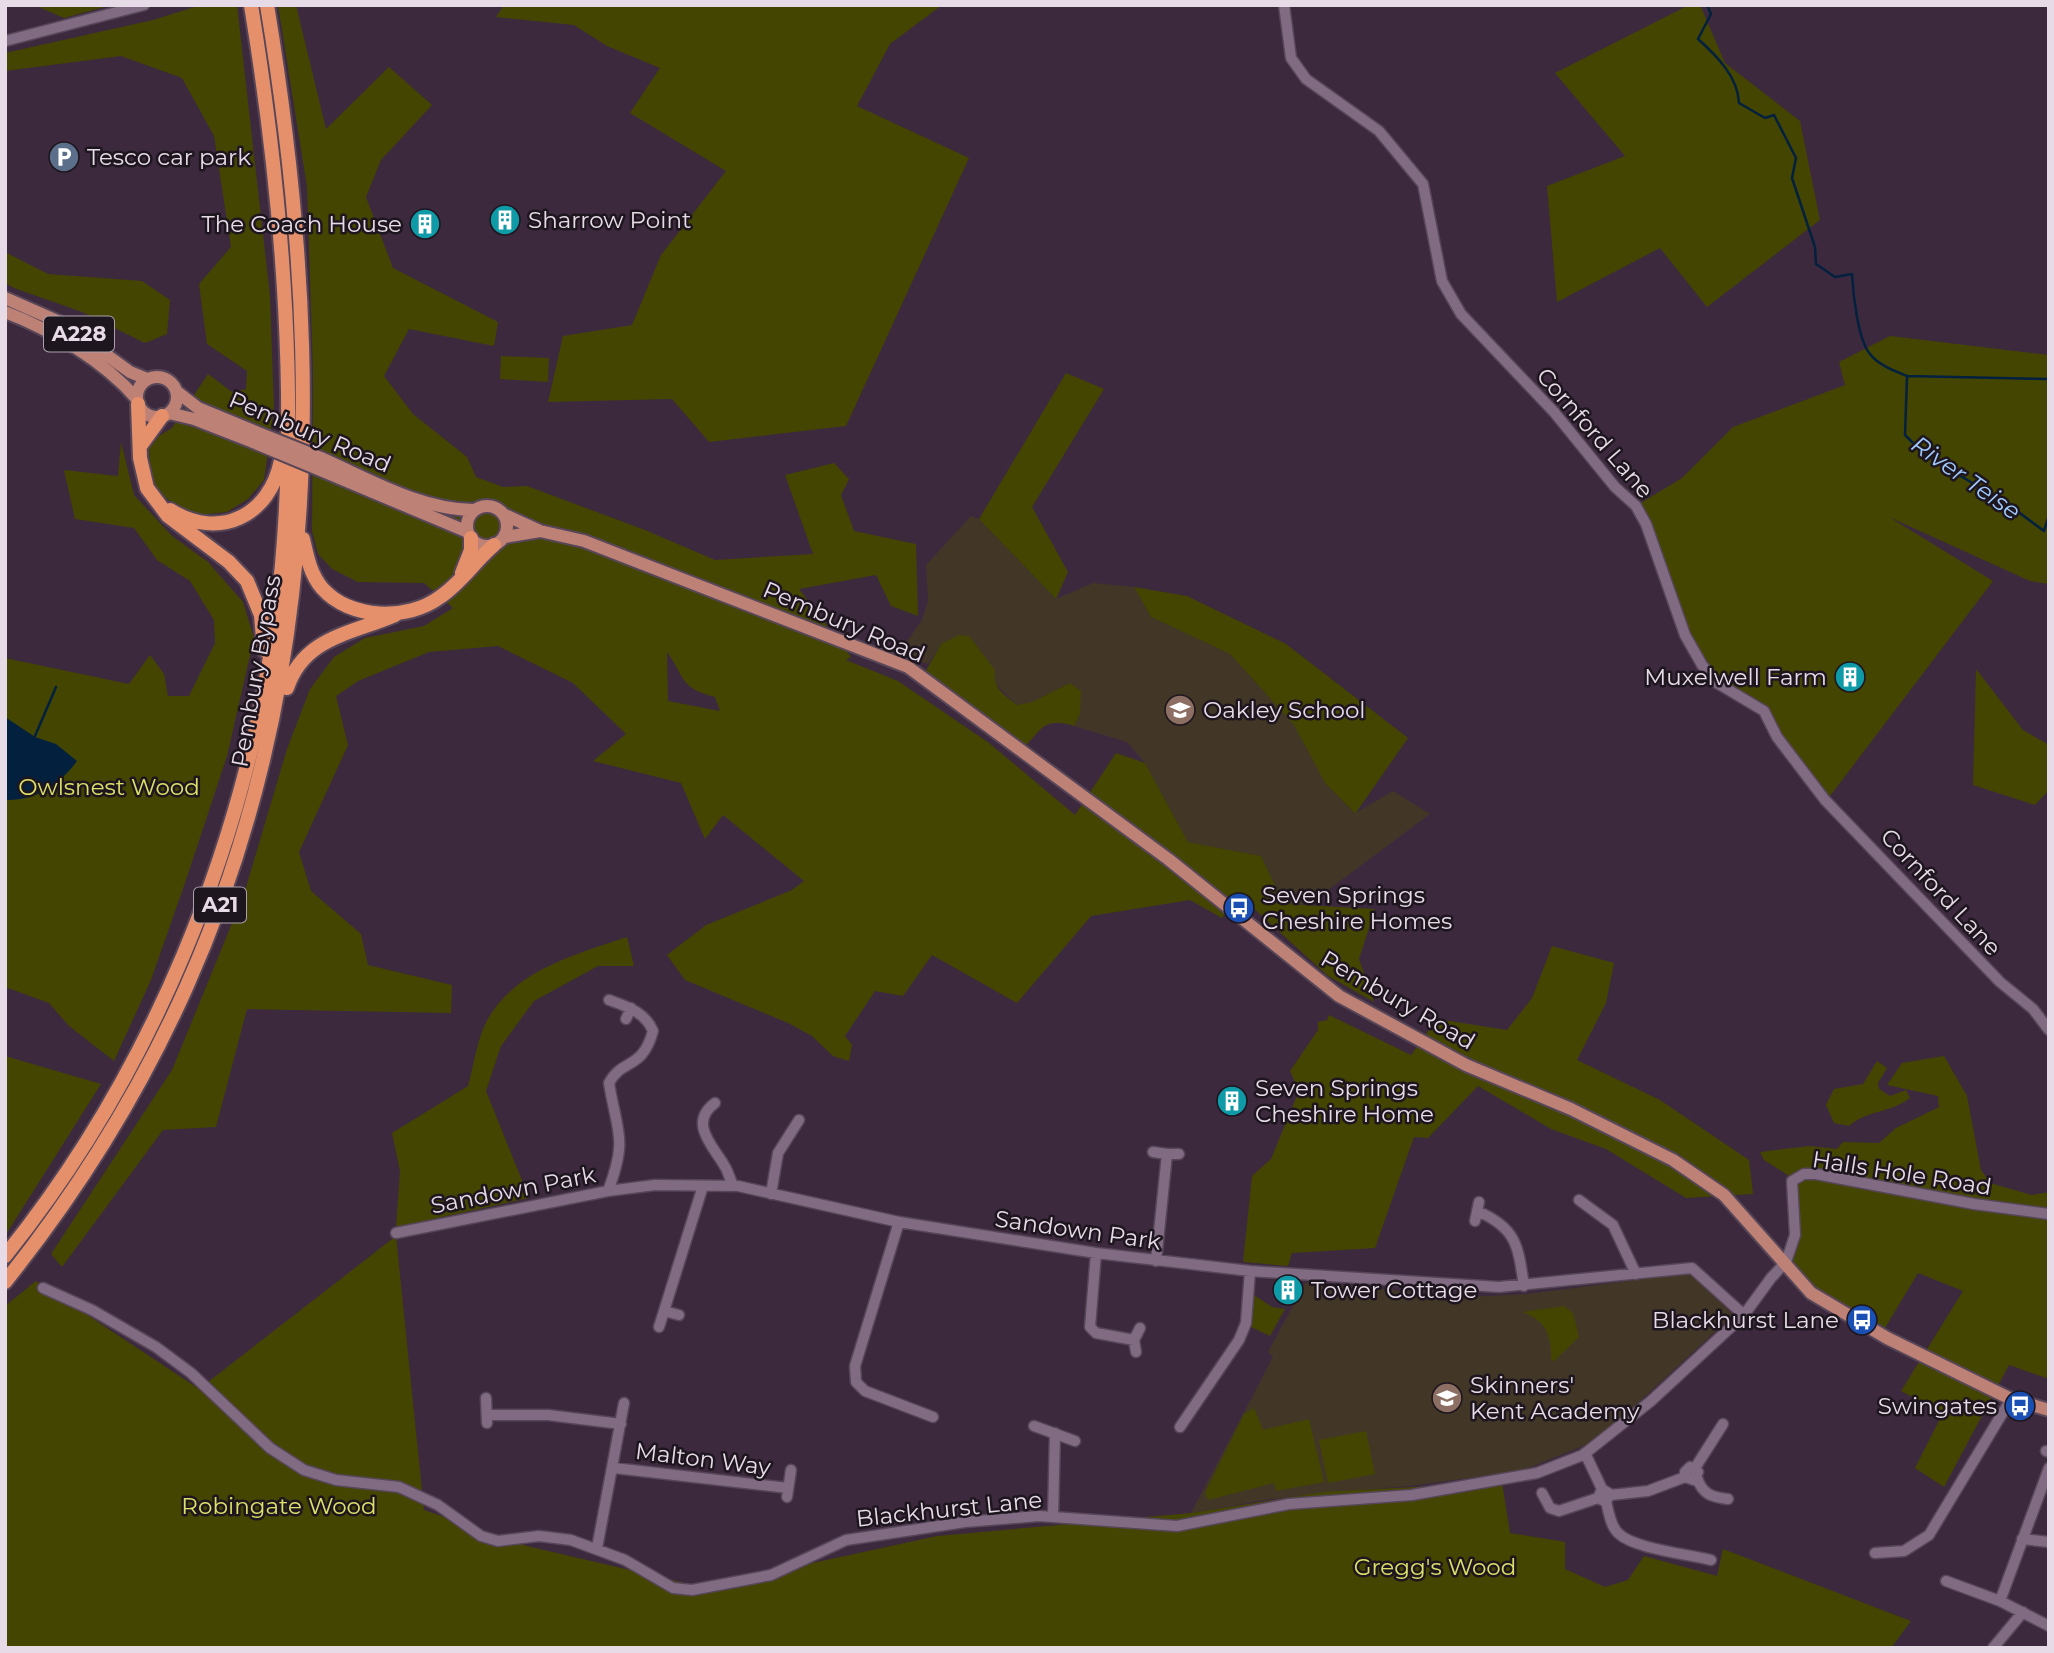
<svg xmlns="http://www.w3.org/2000/svg" width="2054" height="1653" font-family="Montserrat,sans-serif">
  <rect width="100%" height="100%" fill="#3d293e"/>
  <path fill="#423727" d="M 971,516 L 979,519 L 1056,599 L 1093,583 L 1134,587 L 1151,617 L 1230,654 L 1294,725 L 1325,783 L 1354,814 L 1393,791 L 1430,814 L 1308,905 L 1284,904 L 1261,856 L 1188,842 L 1145,763 L 1127,742 L 1074,726 L 1080,714 L 1070,683 L 1032,702 L 1017,705 L 993,681 L 941,644 L 928,664 L 898,654 L 922,620 L 928,601 L 926,565 Z
    M 1691,1273 L 1733,1315 L 1598,1440 L 1521,1471 L 1417,1485 L 1271,1499 L 1191,1513 L 1273,1357 L 1268,1352 L 1306,1282 L 1467,1297 L 1527,1294 Z"/>
  <path fill="#444500" fill-rule="evenodd" d="M 34,5 L 112,5 L 64,18 Z
    M 201,5 L 237,5 L 270,296 L 274,407 L 264,480 L 248,499 L 227,512 L 200,515 L 173,504 L 157,490 L 150,468 L 149,449 L 159,436 L 172,428 L 208,374 L 232,392 L 246,389 L 247,371 L 207,344 L 199,284 L 231,247 L 214,136 L 182,78 L 121,56 L 5,71 L 5,53 L 153,20 Z
    M 278,5 L 296,5 L 326,129 L 389,67 L 432,105 L 381,160 L 366,197 L 393,268 L 498,322 L 494,346 L 409,329 L 384,376 L 413,414 L 467,457 L 476,477 L 503,487 L 527,486 L 645,530 L 715,560 L 813,554 L 785,475 L 834,463 L 849,479 L 841,495 L 854,531 L 916,544 L 918,616 L 891,606 L 876,575 L 799,589 L 851,657 L 846,660 L 898,681 L 989,743 L 1075,815 L 1116,753 L 1145,763 L 1188,842 L 1261,856 L 1284,904 L 1375,909 L 1359,959 L 1374,1002 L 1328,976 L 1238,894 L 1222,918 L 1190,900 L 1091,916 L 1017,1003 L 932,955 L 903,996 L 875,991 L 845,1036 L 852,1045 L 849,1061 L 833,1056 L 812,1036 L 788,1023 L 685,980 L 667,955 L 706,925 L 792,890 L 804,881 L 723,815 L 705,839 L 681,783 L 593,761 L 626,734 L 573,683 L 498,646 L 429,652 L 358,681 L 336,696 L 348,745 L 299,852 L 311,891 L 361,934 L 368,965 L 452,985 L 451,1013 L 247,1009 L 216,1127 L 163,1130 L 62,1267 L 51,1254 L 172,1070 L 244,894 L 287,749 L 310,689 L 334,657 L 365,638 L 424,626 L 453,608 L 424,583 L 358,582 L 332,569 L 318,554 L 312,531 L 313,372 L 307,187 ZM 667,652 C 685,677 679,688 715,697 L 720,711 L 668,701 Z
    M 504,5 L 942,5 L 890,44 L 857,106 L 969,158 L 846,426 L 709,442 L 672,399 L 548,402 L 563,336 L 632,325 L 661,255 L 726,171 L 630,113 L 660,68 L 607,46 L 574,25 L 496,17 Z
    M 1689,5 L 1700,5 L 1725,63 L 1800,121 L 1820,220 L 1707,307 L 1660,248 L 1557,302 L 1547,186 L 1625,156 L 1555,73 Z
    M 5,252 L 48,274 L 142,281 L 170,300 L 167,334 L 145,343 L 82,312 L 14,288 L 5,283 Z
    M 1890,336 L 2049,355 L 2049,584 L 2030,581 L 1889,517 L 1993,581 L 1827,800 L 1764,711 L 1717,683 L 1702,665 L 1636,506 L 1682,478 L 1733,427 L 1845,385 L 1839,362 Z
    M 501,356 L 549,358 L 548,382 L 500,379 Z
    M 1066,373 L 1104,389 L 1032,507 L 1068,572 L 1056,599 L 979,519 Z
    M 121,442 L 134,495 L 172,536 L 208,562 L 243,602 L 254,638 L 227,756 L 185,883 L 151,980 L 114,1061 L 69,1026 L 49,1003 L 5,987 L 5,658 L 129,684 L 150,655 L 164,674 L 168,696 L 189,696 L 215,643 L 214,620 L 190,581 L 157,560 L 134,528 L 75,519 L 64,470 L 118,476 Z
    M 1134,587 L 1187,596 L 1286,644 L 1408,738 L 1355,814 L 1325,783 L 1294,725 L 1230,654 L 1151,617 Z
    M 959,635 L 969,636 L 995,670 C 992,688 1004,694 1017,705 L 1032,702 L 1070,683 L 1081,691 L 1080,714 L 1074,726 C 1044,716 1041,730 1022,750 L 923,676 L 941,644 Z
    M 1976,669 L 2023,730 L 2049,745 L 2049,790 L 2035,805 L 1973,785 Z
    M 627,937 L 634,966 L 598,966 L 534,1001 L 501,1046 L 486,1091 L 529,1198 L 396,1227 L 400,1171 L 392,1133 L 468,1086 C 473,1068 476,1047 483,1029 C 507,972 574,955 627,937 Z
    M 1552,946 L 1614,963 L 1606,1003 L 1577,1060 L 1660,1100 L 1749,1160 L 1753,1194 L 1686,1198 L 1606,1149 L 1551,1129 L 1478,1086 L 1428,1138 L 1414,1137 L 1375,1248 L 1292,1253 L 1288,1266 L 1243,1262 L 1252,1176 L 1271,1159 L 1299,1091 L 1290,1071 L 1318,1030 L 1318,1022 L 1327,1020 L 1329,1015 L 1411,1055 L 1437,1019 L 1507,1030 L 1532,998 Z
    M 5,1056 L 101,1084 L 5,1236 Z
    M 1944,1056 L 1967,1096 L 1981,1170 L 1990,1183 L 2032,1195 L 2049,1192 L 2049,1379 L 2009,1365 L 1944,1487 L 1915,1468 L 1943,1413 L 1901,1391 L 1963,1291 L 1918,1273 L 1882,1333 L 1830,1302 L 1793,1267 L 1794,1179 L 1764,1160 L 1760,1152 L 1809,1146 L 1837,1149 L 1843,1142 L 1879,1143 L 1896,1128 L 1939,1107 L 1938,1096 L 1887,1085 L 1902,1063 Z
    M 1877,1061 L 1887,1068 L 1878,1083 L 1879,1089 L 1890,1096 L 1906,1090 L 1910,1098 C 1891,1113 1867,1110 1849,1126 L 1834,1123 L 1826,1105 L 1834,1089 L 1863,1084 Z
    M 396,1236 L 424,1510 L 527,1546 L 702,1587 L 937,1536 L 1191,1513 L 1324,1492 L 1502,1482 L 1510,1533 L 1565,1542 L 1565,1569 L 1605,1587 L 1628,1580 L 1644,1556 L 1717,1576 L 1723,1549 L 1911,1621 L 1891,1648 L 5,1648 L 5,1306 L 36,1281 L 199,1389 Z
    M 1254,1295 L 1272,1307 L 1285,1309 L 1270,1336 L 1251,1327 Z
    M 1564,1306 L 1573,1313 L 1579,1337 L 1554,1361 L 1551,1360 C 1552,1336 1546,1320 1522,1312 Z
    M 1254,1408 L 1263,1430 L 1309,1419 L 1324,1482 L 1276,1491 L 1274,1483 L 1208,1500 L 1205,1493 L 1244,1414 Z
    M 1366,1431 L 1375,1474 L 1328,1483 L 1319,1440 Z"/>
  <path fill="#03203f" d="M 5,717 L 35,737 L 56,744 L 77,761 C 59,785 36,801 5,800 Z"/>
  <g fill="none" stroke-linecap="round" stroke-linejoin="round">
    <path stroke="#03203f" stroke-width="2.5" d="M 1707,5 L 1711,14 L 1698,39 C 1717,56 1738,77 1739,103 L 1765,118 L 1774,115 L 1796,158 L 1792,178 L 1815,247 L 1816,264 L 1835,277 L 1852,274 C 1853,294 1858,340 1870,354 C 1878,365 1895,371 1907,376 L 2049,379
      M 1907,377 L 1905,435 L 1924,454 L 2009,505 L 2044,531 L 2049,515
      M 35,736 L 56,687"/>
    <g stroke="#564658" stroke-width="13">
      <path id="minor" d="M 1284,5 L 1291,58 L 1306,79 L 1379,131 L 1423,184 L 1442,281 L 1461,314 L 1554,412 L 1615,487 L 1636,506 L 1646,524 L 1685,635 L 1702,665 L 1717,683 L 1764,711 L 1777,737 L 1825,800 L 2000,982 L 2033,1009 L 2049,1030
        M 5,41 L 144,5
        M 626,1019 L 631,1008
        M 715,1103 C 688,1123 713,1146 724,1165 C 728,1171 730,1179 733,1186
        M 1153,1152 L 1167,1154 L 1156,1261
        M 1167,1154 L 1179,1154
        M 608,1191 C 628,1138 617,1133 609,1083 C 622,1058 642,1071 653,1031 C 645,1012 628,1007 609,1000
        M 771,1194 L 778,1153 L 799,1120
        M 1579,1200 L 1613,1225 L 1636,1274
        M 1477,1211 C 1517,1228 1518,1246 1524,1286
        M 1475,1221 L 1479,1202
        M 899,1222 L 855,1366 L 856,1382 L 865,1391 L 933,1417
        M 396,1233 L 608,1191 L 655,1185 L 738,1186 L 899,1222 L 1096,1253 L 1250,1271 L 1499,1287 L 1692,1268 L 1744,1315
        M 1096,1253 L 1090,1327 L 1096,1333 L 1134,1340 L 1140,1328
        M 43,1288 L 92,1310 L 156,1347 L 191,1373 L 270,1448 L 304,1470 L 336,1480 L 399,1487 L 438,1505 L 481,1536 L 498,1541 L 539,1536 L 571,1540 L 625,1560 L 673,1588 L 692,1590 L 771,1575 L 846,1540 L 965,1522 L 1039,1516 L 1177,1526 L 1289,1504 L 1412,1495 L 1537,1473 L 1583,1455 L 1651,1401 L 1744,1315 L 1771,1278 L 1786,1262 L 1795,1235 L 1792,1181 L 1804,1174 L 1816,1174 L 1974,1204 L 2049,1214
        M 664,1311 L 679,1315
        M 659,1327 L 703,1186
        M 1134,1340 L 1136,1352
        M 486,1398 L 487,1423
        M 487,1415 L 548,1415 L 621,1424
        M 1034,1426 L 1075,1441
        M 1180,1427 L 1239,1340 L 1246,1323 L 1250,1271
        M 2046,1451 L 2049,1452
        M 1585,1453 L 1602,1489
        M 614,1468 L 788,1488
        M 1695,1468 L 1723,1424
        M 1697,1478 C 1703,1495 1712,1497 1728,1499
        M 1542,1493 L 1550,1508 L 1559,1511 L 1598,1498
        M 1611,1495 L 1648,1491 L 1685,1477 L 1694,1480 L 1698,1472 L 1690,1467 L 1685,1472 L 1685,1477
        M 787,1497 L 791,1470
        M 1606,1502 L 1610,1494 L 1602,1489 L 1598,1498 L 1606,1502 C 1609,1512 1610,1525 1618,1533 C 1634,1549 1688,1554 1711,1560
        M 1053,1517 L 1055,1433
        M 2022,1539 L 2049,1542
        M 597,1548 L 624,1403
        M 1875,1553 L 1904,1551 L 1929,1535 L 2011,1399
        M 1946,1581 L 2000,1601 L 2049,1626
        M 2000,1601 L 2049,1468
        M 1993,1648 L 2023,1612"/>
    </g>
    <g stroke="#564658" stroke-width="16">
      <path id="major" d="M 5,298 L 64,324 L 130,372 L 147,379
        M 5,312 C 52,330 104,361 137,399
        M137 397a20 20 0 1 1 40 0a20 20 0 1 1-40 0Z
        M 176,391 L 198,408 L 256,432
        M 169,413 L 194,419 L 253,442
        M 321,458 C 369,479 421,510 474,510
        M 318,469 L 468,532
        M467 526a20 20 0 1 1 40 0a20 20 0 1 1-40 0Z
        M 505,515 L 540,531 L 584,541 L 908,667 L 1168,859 L 1339,996 L 1466,1065 L 1571,1109 L 1673,1160 L 1724,1195 L 1811,1293 L 1887,1338 L 2011,1399 L 2049,1410
        M 505,537 L 540,531"/>
    </g>
    <g stroke="#564658" stroke-width="18">
      <path id="highway" d="M 138,404 L 140,458 L 147,488 L 168,516 L 229,562 L 247,581 L 261,615 L 264,650
        M 141,445 L 162,416
        M 170,510 C 219,541 270,516 281,460
        M 303,539 C 307,556 310,574 322,588 C 350,620 408,621 440,597 C 461,583 475,561 494,545
        M 462,573 L 471,550 L 471,538
        M 287,688 C 304,637 351,634 395,615
        M 5,1256 C 151,1075 244,848 276,618 C 302,423 283,199 251,5
        M 5,1282 C 312,899 345,474 267,5"/>
    </g>
    <use href="#minor" stroke="#816b83" stroke-width="10"/>
    <use href="#major" stroke="#be8175" stroke-width="12"/>
    <use href="#highway" stroke="#e6906b" stroke-width="14"/>
    <g stroke="#564658" stroke-width="16" stroke-linecap="butt">
      <path id="major-bridge" d="M 256,432 L 321,458
        M 253,442 L 318,469"/>
    </g>
    <use href="#major-bridge" stroke="#be8175" stroke-width="12"/>
  </g>
  <defs>
    <g id="parking-disc" transform="scale(1.575)"><circle r="9.5" fill="#5c6f8a" stroke="#1e161f"/><path d="M-3.5-5.5H1a3.5 3.5 0 0 1 0 7H-1V5.5H-3.5ZM-1-3.4V-.6H.8a1.4 1.4 0 0 0 0-2.8Z" fill="#fff"/></g>
    <g id="building-disc" transform="scale(1.575)"><circle r="9.5" fill="#0f9aa8" stroke="#1e161f"/><path d="M-4-6H4V6H1V3H-1V6H-4ZM-2.5-4.3h1.7v1.8h-1.7ZM.8-4.3h1.7v1.8H.8ZM-2.5-1h1.7V.8h-1.7ZM.8-1h1.7V.8H.8Z" fill="#fff"/></g>
    <g id="school-disc" transform="scale(1.575)"><circle r="9.5" fill="#8d6e63" stroke="#1e161f"/><path d="M0-5L7-2L0 1L-7-2ZM-4 1L0 2.5L4 1V4Q0 6-4 4Z" fill="#fff"/></g>
    <g id="bus-disc" transform="scale(1.575)"><circle r="9.5" fill="#1a4fb4" stroke="#1e161f"/><path d="M-5-6H5V4H4V6H2V4H-2V6H-4V4H-5ZM-3.5-4V0h7V-4ZM-3.5 1.2v1.5H-2V1.2ZM2 1.2v1.5H3.5V1.2Z" fill="#fff"/></g>
  </defs>
  <g fill-rule="evenodd">
    <use href="#parking-disc" x="64" y="157"/>
    <use href="#building-disc" x="505" y="220"/>
    <use href="#building-disc" x="425" y="224"/>
    <use href="#building-disc" x="1850" y="677"/>
    <use href="#school-disc" x="1180" y="710"/>
    <use href="#bus-disc" x="1239" y="908"/>
    <use href="#building-disc" x="1232" y="1101"/>
    <use href="#building-disc" x="1288" y="1290"/>
    <use href="#bus-disc" x="1862" y="1320"/>
    <use href="#school-disc" x="1447" y="1398"/>
    <use href="#bus-disc" x="2020" y="1406"/>
  </g>
  <g text-anchor="middle" stroke-width="5" stroke-linejoin="round" paint-order="stroke">
    <g fill="#1e161f" stroke="#aba0ac" stroke-width="2">
      <rect x="44" y="316.5" width="70" height="35" rx="5"/>
      <rect x="194" y="887.5" width="52" height="35" rx="5"/>
    </g>
    <g font-size="21" font-weight="bold" fill="#e7dbe8">
      <text x="79" y="341">A228</text>
      <text x="220" y="912">A21</text>
    </g>
    <g font-size="23" fill="#e7dbe8" stroke="#1e161f" text-anchor="start">
      <text x="87" y="165">Tesco car park</text>
      <text x="528" y="228">Sharrow Point</text>
      <text x="402" y="232" text-anchor="end">The Coach House</text>
      <text x="1827" y="685" text-anchor="end">Muxelwell Farm</text>
      <text x="1203" y="718">Oakley School</text>
      <text x="1262" y="903">Seven Springs<tspan x="1262" dy="26">Cheshire Homes</tspan></text>
      <text x="1255" y="1096">Seven Springs<tspan x="1255" dy="26">Cheshire Home</tspan></text>
      <text x="1311" y="1298">Tower Cottage</text>
      <text x="1839" y="1328" text-anchor="end">Blackhurst Lane</text>
      <text x="1470" y="1393">Skinners'<tspan x="1470" dy="26">Kent Academy</tspan></text>
      <text x="1997" y="1414" text-anchor="end">Swingates</text>
    </g>
    <g font-size="23" fill="#e7dbe8" stroke="#1e161f">
      <text transform="translate(310 432) rotate(23)" y="8">Pembury Road</text>
      <text transform="translate(1595 433) rotate(49)" y="8">Cornford Lane</text>
      <text transform="translate(844 622) rotate(23)" y="8">Pembury Road</text>
      <text transform="translate(256 671) rotate(-80)" y="8">Pembury Bypass</text>
      <text transform="translate(1941 892) rotate(47)" y="8">Cornford Lane</text>
      <text transform="translate(1398 1000) rotate(30)" y="8">Pembury Road</text>
      <text transform="translate(1902 1173) rotate(9)" y="8">Halls Hole Road</text>
      <text transform="translate(513 1190) rotate(-11)" y="8">Sandown Park</text>
      <text transform="translate(1078 1230) rotate(8)" y="8">Sandown Park</text>
      <text transform="translate(703 1459) rotate(7)" y="8">Malton Way</text>
      <text transform="translate(949 1509) rotate(-6)" y="8">Blackhurst Lane</text>
    </g>
    <g font-size="23" fill="#dde067" stroke="#1e161f">
      <text x="109" y="795">Owlsnest Wood</text>
      <text x="279" y="1514">Robingate Wood</text>
      <text x="1435" y="1575">Gregg's Wood</text>
    </g>
    <g font-size="24" font-style="italic" fill="#9fcafd" stroke="#1e161f">
      <text transform="translate(1966 478) rotate(35)" y="8">River Teise</text>
    </g>
  </g>
  <rect width="2054" height="1653" fill="none" stroke="#e7dbe8" stroke-width="14"/>
</svg>
